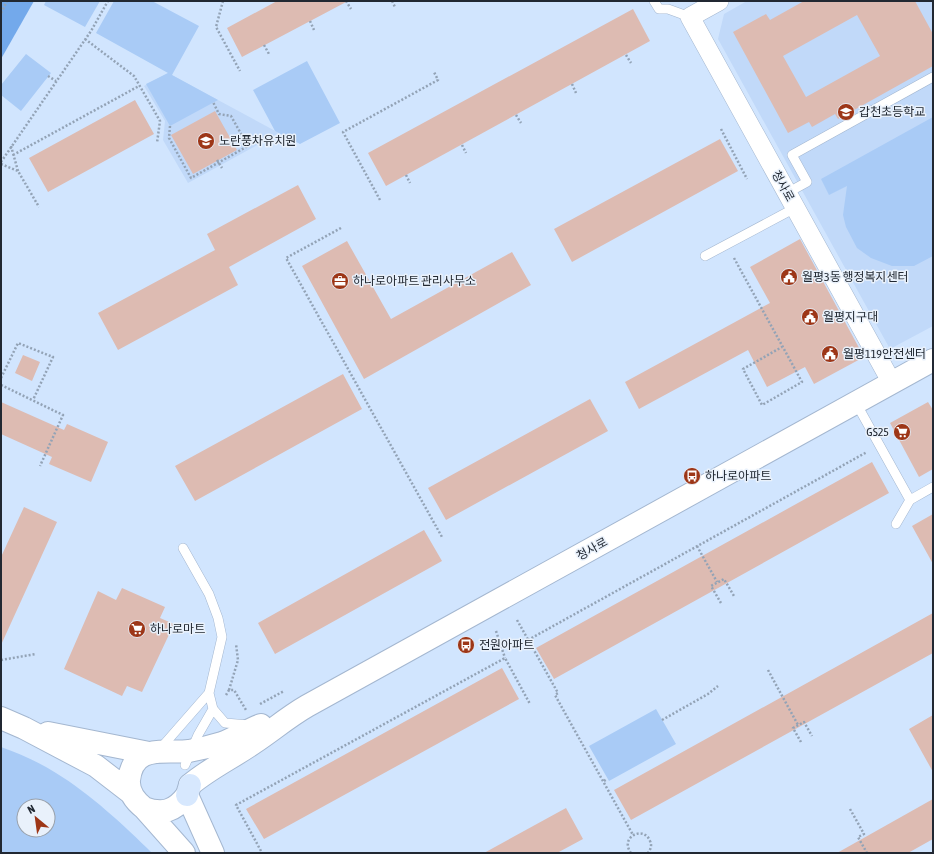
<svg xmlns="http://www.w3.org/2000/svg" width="934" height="854" font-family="'Asap Condensed','Noto Sans KR',sans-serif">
  <rect width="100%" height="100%" fill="#d1e5fe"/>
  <path fill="#c1d9f9" d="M 747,1 L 933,1 L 933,326 L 890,349 L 718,39 L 724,14 Z
    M 168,73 L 279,133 L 188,183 L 163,140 L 165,121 L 144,86 Z"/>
  <path fill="#a9cbf6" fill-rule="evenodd" d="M 46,1 L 100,1 L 85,27 L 44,5 Z
    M 114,1 L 152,1 L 199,26 L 172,75 L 218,100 L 170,126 L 146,84 L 168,73 L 96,33 Z
    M 26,54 L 51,73 L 21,111 L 1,95 L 1,85 Z
    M 307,61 L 340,123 L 300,144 L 275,131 L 253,90 Z
    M 933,117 L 933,256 L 914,266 L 892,266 L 871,258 L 857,248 L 846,227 L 843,215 L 847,186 L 829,195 L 821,179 Z
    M 656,709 L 676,744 L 609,781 L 589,746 Z
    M 1,747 C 20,754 39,762 56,773 C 89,793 125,826 152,853 L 1,853 ZM 24,806 L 48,806 L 48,830 L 24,830 Z"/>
  <path fill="#73a9eb" d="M 1,1 L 34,1 L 1,59 Z"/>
  <path fill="#ddbbb2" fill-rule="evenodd" d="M 277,1 L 348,1 L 242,57 L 227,28 Z
    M 804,1 L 915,1 L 933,34 L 933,66 L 838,119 L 835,114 L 812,127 L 809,122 L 788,133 L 733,32 L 766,14 L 770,20 ZM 857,15 L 880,56 L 806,97 L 783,56 Z
    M 633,9 L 650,41 L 386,186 L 368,153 Z
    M 135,100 L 154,134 L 48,192 L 29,158 Z
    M 215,111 L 237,150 L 193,174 L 171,135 Z
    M 720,139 L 738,171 L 572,262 L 554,229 Z
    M 298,185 L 316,219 L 229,267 L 238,285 L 118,350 L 98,313 L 215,250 L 207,234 Z
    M 800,239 L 864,357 L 814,384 L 805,367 L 767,387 L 748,350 L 639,409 L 625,382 L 770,303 L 750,267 Z
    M 347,241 L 391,319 L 512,252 L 531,285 L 364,379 L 302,266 Z
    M 23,355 L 40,362 L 32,381 L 15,373 Z
    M 343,374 L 362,409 L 195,501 L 175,466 Z
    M 590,399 L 608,431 L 446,520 L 428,488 Z
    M 1,402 L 64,430 L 67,424 L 108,442 L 91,482 L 49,464 L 52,457 L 1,434 Z
    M 928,402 L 933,410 L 933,469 L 919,477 L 890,423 Z
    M 872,462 L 889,493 L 554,679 L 536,648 Z
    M 24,507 L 57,522 L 1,645 L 1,557 Z
    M 933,514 L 933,564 L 912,526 Z
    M 424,530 L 442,561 L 275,654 L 258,623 Z
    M 122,588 L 165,607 L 160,618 L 174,624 L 142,692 L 127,686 L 122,696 L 64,669 L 98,591 L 116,600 Z
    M 933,613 L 933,653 L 631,820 L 614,790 Z
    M 502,668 L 519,699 L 264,839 L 246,809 Z
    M 933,715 L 933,772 L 909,729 Z
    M 933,799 L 933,839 L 908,853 L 837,853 Z
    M 566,808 L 583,839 L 557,853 L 484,853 Z"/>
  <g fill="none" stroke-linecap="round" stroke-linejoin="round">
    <g stroke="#a4b7d0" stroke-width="10">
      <path id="service" d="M 654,1 L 659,9 L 668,9 L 690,17
        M 787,193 L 807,182 L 792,155 L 933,77
        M 705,256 L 795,208
        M 856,403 L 910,500 L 896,524
        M 910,500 L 933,487
        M 209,693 L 213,709 L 225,723 L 249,725
        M 160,749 L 209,693 L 222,637 L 218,618 L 209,594 L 183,548
        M 185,765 L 198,735 L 213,709"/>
    </g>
    <g stroke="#a4b7d0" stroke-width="20">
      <path id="minor" d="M 719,1 L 690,17 L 892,383"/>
    </g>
    <g stroke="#a4b7d0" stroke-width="24">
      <path id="tertiary" d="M 1,718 L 24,728 L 96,766 L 131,793
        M 48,733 L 149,753
        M 190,785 C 210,768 234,757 255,742 C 273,730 288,717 307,706 L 933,360
        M 187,795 L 213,853
        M 144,808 C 163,815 175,811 187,795
        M 184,853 L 144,808 C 135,801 128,792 129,780 C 133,743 165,754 189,751 C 200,749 212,746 222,743 C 235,738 248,730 261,725"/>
    </g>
    <g stroke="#a4b7d0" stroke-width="24">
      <path id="secondary" d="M 187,795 L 190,785"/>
    </g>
    <path stroke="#93a3b6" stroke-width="2.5" stroke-dasharray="2 2" stroke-linecap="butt" d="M 223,1 L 216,27 L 240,71
      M 346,1 L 351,9
      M 392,1 L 395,7
      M 1,13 L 7,1
      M 310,21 L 314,30
      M 85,39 L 134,76 L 160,121 L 157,143
      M 264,45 L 269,54
      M 626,55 L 631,63
      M 48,76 L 56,81
      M 572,84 L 576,93
      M 516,115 L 521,123
      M 170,126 L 169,138 L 191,178 L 248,146 L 231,116 L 219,114 L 213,102
      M 721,129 L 747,179
      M 462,145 L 466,153
      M 11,146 L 18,171
      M 13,155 L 139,86
      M 217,160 L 222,168
      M 1,162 L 91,31 L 108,1
      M 1,164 L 18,171 L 39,207
      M 406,175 L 410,183
      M 380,200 L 343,132 L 438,80 L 434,72
      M 341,228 L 286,258 L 442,537
      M 734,258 L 802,382 L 762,405 L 743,369 L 782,347
      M 1,378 L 18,343 L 53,357 L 33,400
      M 1,385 L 63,415 L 40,466
      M 697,546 L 717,582
      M 721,603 L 711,586 L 724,579 L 734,596
      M 517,620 L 558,693 L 555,695 L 633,835
      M 496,631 L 505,658
      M 528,640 L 867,452
      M 1,660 L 36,654
      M 768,670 L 798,725
      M 229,690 L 238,660 L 236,644
      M 226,695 L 229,690 L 234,690 L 246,710
      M 260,704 L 284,691
      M 662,720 L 708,694 L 718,686
      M 801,742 L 793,728 L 804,722 L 812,736
      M 604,781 L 607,779
      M 850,809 L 864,834 L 858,837 L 867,853
      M 261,851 L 236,805 L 505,658 L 530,704
      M 631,853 C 619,837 644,825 650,841 C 652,845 651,849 648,853"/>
    <use href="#service" stroke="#fff" stroke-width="9"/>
    <use href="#minor" stroke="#fff" stroke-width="19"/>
    <use href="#tertiary" stroke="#fff" stroke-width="22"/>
    <use href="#secondary" stroke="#d7e8fe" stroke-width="22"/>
  </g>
  <defs>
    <g id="school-disc" transform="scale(0.9)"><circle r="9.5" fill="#9d3617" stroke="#e9f1fb"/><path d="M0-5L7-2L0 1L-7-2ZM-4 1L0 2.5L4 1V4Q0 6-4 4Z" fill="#fff"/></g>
    <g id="civic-disc" transform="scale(0.9)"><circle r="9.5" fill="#9d3617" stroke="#e9f1fb"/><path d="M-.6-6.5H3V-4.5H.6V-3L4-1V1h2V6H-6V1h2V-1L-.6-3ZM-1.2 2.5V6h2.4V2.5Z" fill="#fff"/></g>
    <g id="office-disc" transform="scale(0.9)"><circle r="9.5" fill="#9d3617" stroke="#e9f1fb"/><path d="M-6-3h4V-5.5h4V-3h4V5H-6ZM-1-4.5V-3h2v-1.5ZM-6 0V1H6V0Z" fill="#fff"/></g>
    <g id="supermarket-disc" transform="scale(0.9)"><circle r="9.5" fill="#9d3617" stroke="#e9f1fb"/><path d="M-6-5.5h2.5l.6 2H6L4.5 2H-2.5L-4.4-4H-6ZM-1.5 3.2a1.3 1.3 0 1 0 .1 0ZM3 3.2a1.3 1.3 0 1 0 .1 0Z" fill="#fff"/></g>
    <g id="bus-disc" transform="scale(0.9)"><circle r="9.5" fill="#9d3617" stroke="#e9f1fb"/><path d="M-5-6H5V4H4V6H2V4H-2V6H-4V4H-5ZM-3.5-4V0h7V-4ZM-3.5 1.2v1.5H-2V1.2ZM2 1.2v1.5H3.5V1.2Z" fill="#fff"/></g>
  </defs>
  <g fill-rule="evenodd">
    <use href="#school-disc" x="846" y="112"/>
    <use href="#school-disc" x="206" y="141"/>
    <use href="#civic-disc" x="789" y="277"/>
    <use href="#office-disc" x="340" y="281"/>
    <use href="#civic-disc" x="810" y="317"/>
    <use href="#civic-disc" x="830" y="354"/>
    <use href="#supermarket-disc" x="902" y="432"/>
    <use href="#bus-disc" x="692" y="476"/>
    <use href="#supermarket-disc" x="137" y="629"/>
    <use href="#bus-disc" x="466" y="645"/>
  </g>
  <g text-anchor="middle" stroke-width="3" stroke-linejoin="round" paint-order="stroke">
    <g font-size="12" fill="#212832" stroke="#e9f1fb" text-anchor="start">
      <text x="859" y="116">갑천초등학교</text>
      <text x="219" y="145">노란풍차유치원</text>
      <text x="802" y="281">월평3동 행정복지센터</text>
      <text x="353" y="285">하나로아파트 관리사무소</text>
      <text x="823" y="321">월평지구대</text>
      <text x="843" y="358">월평119안전센터</text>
      <text x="889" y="436" text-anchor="end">GS25</text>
      <text x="705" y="480">하나로아파트</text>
      <text x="150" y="633">하나로마트</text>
      <text x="479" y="649">전원아파트</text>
    </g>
    <g font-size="12" fill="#212832" stroke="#e9f1fb">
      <text transform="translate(783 186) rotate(61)" y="4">청사로</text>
      <text transform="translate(592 549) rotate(-29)" y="4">청사로</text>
    </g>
  </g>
  <rect width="934" height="854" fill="none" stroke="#212832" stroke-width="4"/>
  <g transform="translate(36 818) rotate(331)"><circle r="19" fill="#e9f1fb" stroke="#99a1ab"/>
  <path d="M0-3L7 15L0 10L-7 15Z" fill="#9d3617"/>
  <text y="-6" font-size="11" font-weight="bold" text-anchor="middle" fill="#212832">N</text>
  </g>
</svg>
